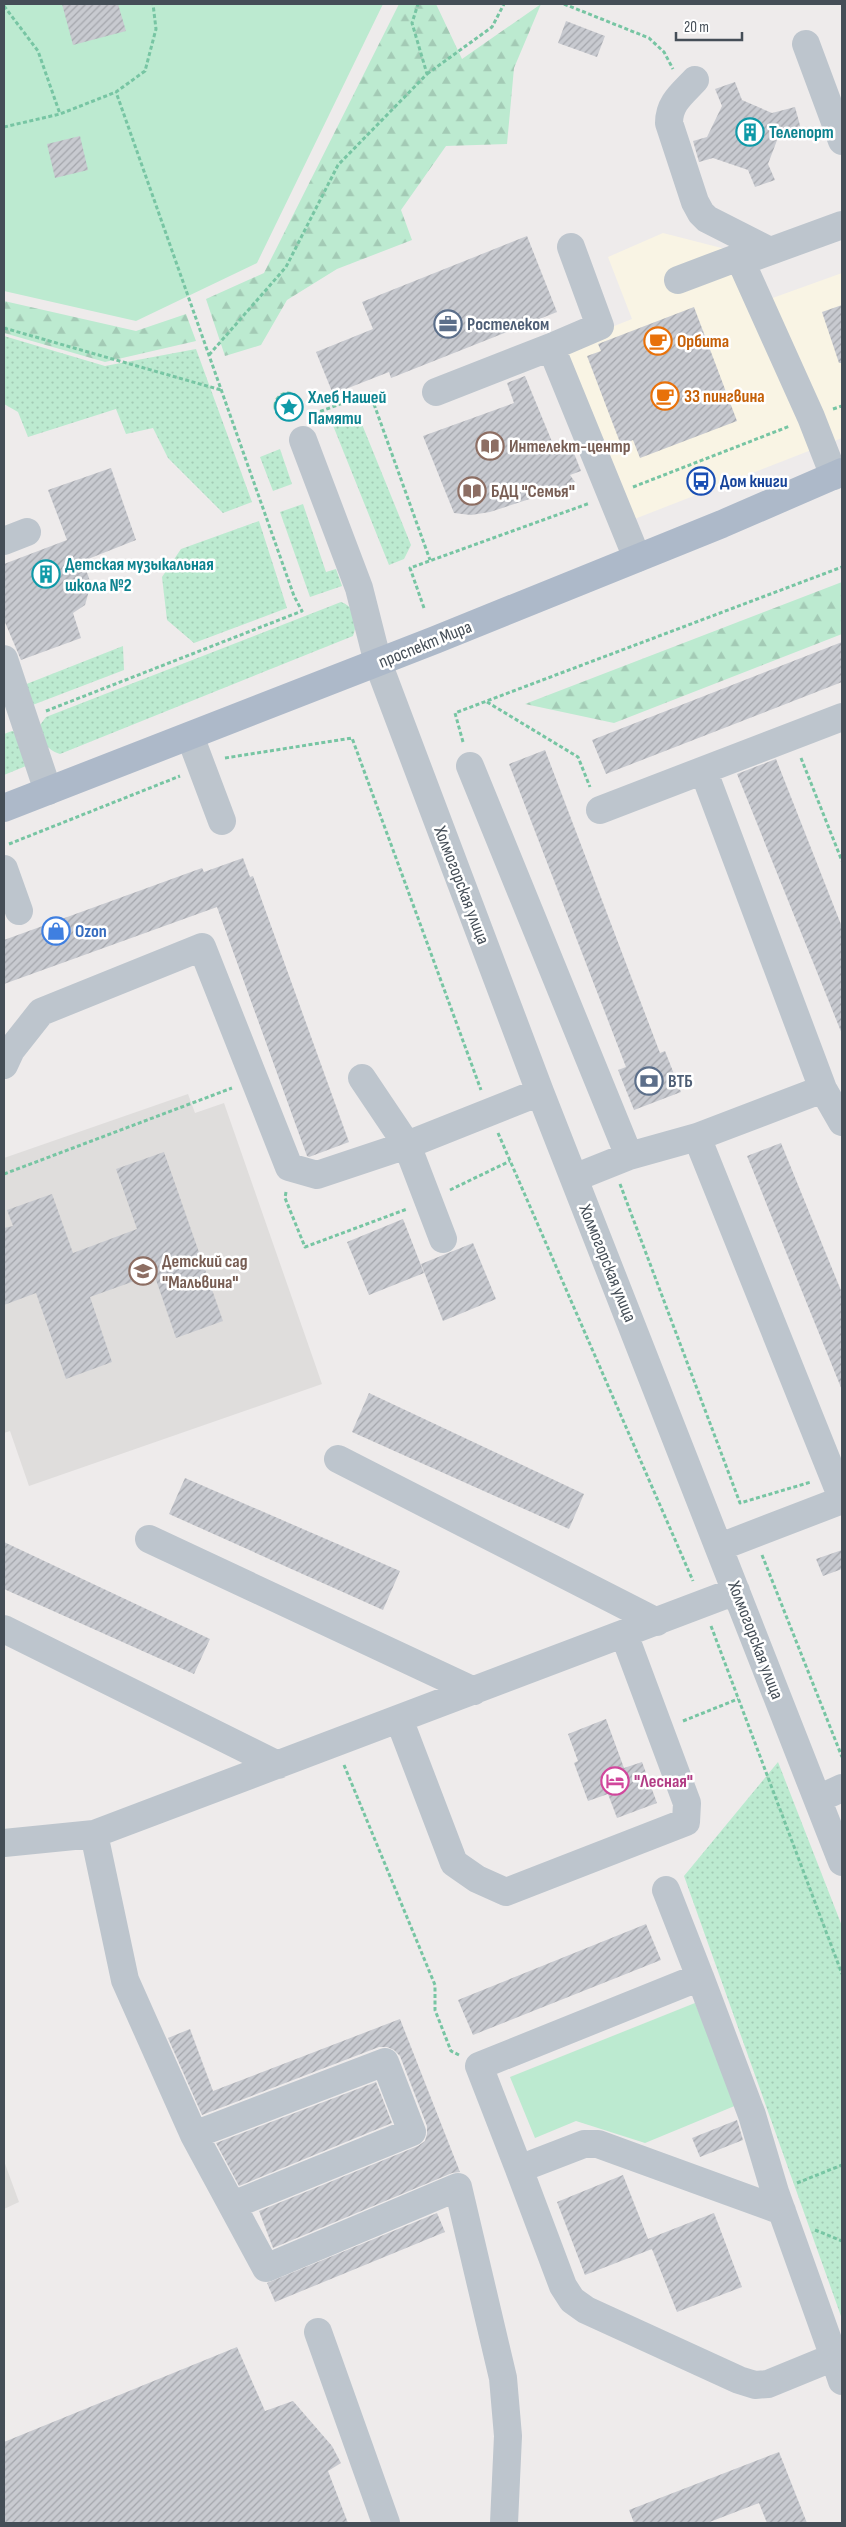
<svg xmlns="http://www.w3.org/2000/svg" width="846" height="2527" font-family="'Sofia Sans Condensed',sans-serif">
  <defs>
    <pattern id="grass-dots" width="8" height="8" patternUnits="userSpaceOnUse" patternTransform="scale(1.25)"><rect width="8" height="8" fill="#bcead0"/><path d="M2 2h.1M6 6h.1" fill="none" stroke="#a3cab5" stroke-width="1.8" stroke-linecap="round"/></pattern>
    <pattern id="forest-firs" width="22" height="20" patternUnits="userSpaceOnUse" patternTransform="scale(1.25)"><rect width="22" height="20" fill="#bcead0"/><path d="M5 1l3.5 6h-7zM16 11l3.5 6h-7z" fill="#a3cab5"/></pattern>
    <pattern id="building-hatch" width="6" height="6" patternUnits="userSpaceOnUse" patternTransform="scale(1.25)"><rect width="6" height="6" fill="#c8cad0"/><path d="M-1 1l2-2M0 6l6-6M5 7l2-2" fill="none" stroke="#a4a6ac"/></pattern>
  </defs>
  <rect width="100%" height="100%" fill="#eeebeb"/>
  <path fill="#f9f4e4" d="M 663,233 L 745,254 L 767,300 L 842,273 L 842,438 L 632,520 L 564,346 L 632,319 L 608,257 Z"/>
  <path fill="#dfdddc" d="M 188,1094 L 195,1113 L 224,1103 L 322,1384 L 29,1486 L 10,1431 L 4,1433 L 4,1158 Z
    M 4,2161 L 19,2202 L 4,2209 Z"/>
  <path fill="url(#grass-dots)" d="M 4,336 L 105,366 L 196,349 L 252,502 L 223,513 L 168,458 L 153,428 L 126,434 L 116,409 L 28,437 L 18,412 L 4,404 Z
    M 357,412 L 411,545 L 404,559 L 389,565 L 332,423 Z
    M 280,449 L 292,484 L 273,491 L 260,457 Z
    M 303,504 L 326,572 L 336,569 L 342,586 L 310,597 L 280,512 Z
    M 259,521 L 287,608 L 194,643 L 167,620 L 162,577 L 181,549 Z
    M 341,602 C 356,607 358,623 353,636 L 60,754 C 45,749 42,740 40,725 L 46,717 Z
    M 123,646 L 124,670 L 30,706 L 24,685 Z
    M 12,731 L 22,733 L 26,766 L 4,775 L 4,734 Z
    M 778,1762 L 842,1926 L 842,2319 L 684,1876 Z"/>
  <path fill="url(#forest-firs)" d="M 399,4 L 436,4 L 462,59 L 541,4 L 514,68 L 507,144 L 446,146 L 401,210 L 412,240 L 337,269 L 287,300 L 261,345 L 225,356 L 206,299 L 264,273 Z
    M 4,301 L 136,331 L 186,314 L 196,341 L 105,362 L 4,333 Z
    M 842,582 L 842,634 L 614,723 L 525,704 Z"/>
  <path fill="#bcead0" d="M 4,4 L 383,4 L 257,263 L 136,321 L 4,291 Z
    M 695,2003 L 737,2105 L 645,2143 L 576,2121 L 535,2138 L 510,2077 Z"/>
  <path fill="url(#building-hatch)" d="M 62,4 L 118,4 L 126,31 L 73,45 Z
    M 566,21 L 605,36 L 597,57 L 558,43 Z
    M 735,82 L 742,100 L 772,113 L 795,107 L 801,129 L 779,135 L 768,164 L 775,180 L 755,187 L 748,170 L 713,158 L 699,162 L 693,141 L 707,137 L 722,106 L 715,89 Z
    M 80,136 L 88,170 L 55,178 L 47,144 Z
    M 527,236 L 557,312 L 391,378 L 389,372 L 333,394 L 316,352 L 373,329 L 362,302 Z
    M 842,305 L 842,363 L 839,363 L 822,312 Z
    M 694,307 L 737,421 L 640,458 L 633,440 L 621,445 L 587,356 L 601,351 L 598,344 Z
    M 525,376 L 555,449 L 570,443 L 581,471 L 570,475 L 575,482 L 548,493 L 490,512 L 471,515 L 454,513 L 423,436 L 514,403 L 507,383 Z
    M 111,468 L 136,540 L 83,561 L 91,584 L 85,605 L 73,613 L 81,638 L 21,660 L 4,620 L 4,564 L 67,540 L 48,490 Z
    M 842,642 L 842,682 L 606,774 L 592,740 Z
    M 545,750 L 660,1053 L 665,1051 L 681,1092 L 634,1110 L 618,1070 L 626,1067 L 509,764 Z
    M 776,759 L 842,927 L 842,1034 L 737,774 Z
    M 243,858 L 250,877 L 253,876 L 349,1142 L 309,1157 L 307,1156 L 217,907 L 4,984 L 4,940 L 202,868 L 204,872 Z
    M 781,1143 L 842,1293 L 842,1390 L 747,1156 Z
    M 164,1152 L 223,1321 L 176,1338 L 154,1274 L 90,1297 L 112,1362 L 66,1379 L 36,1293 L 4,1305 L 4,1228 L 13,1226 L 7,1210 L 52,1194 L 73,1253 L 137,1229 L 116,1169 Z
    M 403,1219 L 424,1273 L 369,1295 L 347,1242 Z
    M 473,1243 L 496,1299 L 443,1321 L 421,1264 Z
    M 369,1393 L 584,1494 L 569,1529 L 352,1432 Z
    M 185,1478 L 400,1571 L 383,1610 L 169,1514 Z
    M 4,1542 L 210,1639 L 194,1674 L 4,1589 Z
    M 842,1550 L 842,1569 L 823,1576 L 816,1559 Z
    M 606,1719 L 624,1768 L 642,1762 L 657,1803 L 617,1818 L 608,1794 L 588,1801 L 574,1763 L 578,1761 L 568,1734 Z
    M 646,1924 L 661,1960 L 473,2035 L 458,2000 Z
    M 400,2019 L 460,2172 L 452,2173 L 273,2248 L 259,2211 L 418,2146 L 425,2141 L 427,2134 L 427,2126 L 400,2056 L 394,2050 L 387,2047 L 379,2047 L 202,2115 L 168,2038 L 190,2029 L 213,2091 Z
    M 376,2082 L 392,2123 L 239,2186 L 216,2143 Z
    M 737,2120 L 743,2140 L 700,2157 L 692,2138 Z
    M 623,2175 L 652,2249 L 585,2275 L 557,2202 Z
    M 437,2213 L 445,2232 L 275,2302 L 267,2283 Z
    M 714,2213 L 742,2287 L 677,2312 L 648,2239 Z
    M 237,2347 L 265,2411 L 293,2401 L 332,2446 L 341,2463 L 328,2471 L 348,2523 L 4,2523 L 4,2442 Z
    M 779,2452 L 807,2523 L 767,2523 L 759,2503 L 707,2523 L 634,2523 L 629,2510 Z"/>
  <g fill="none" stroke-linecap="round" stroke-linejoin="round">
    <path stroke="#77c5a3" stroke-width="3" stroke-dasharray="4 2.5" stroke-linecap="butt" d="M 564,4 L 649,38 L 664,52 L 673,69
      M 4,6 L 38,51 L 60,114
      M 427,74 L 492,27 L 504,4
      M 4,127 L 60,114 L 116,92 L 145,71 L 156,29 L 153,4
      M 4,328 L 221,390
      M 209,355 L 286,267 L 338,165 L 427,74 L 412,23 L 418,4
      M275 406a13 13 0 1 1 26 0a13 13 0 1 1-26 0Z
      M 833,409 L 842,406
      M 308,416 L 370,393 L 430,560
      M 633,487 L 790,426
      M 424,608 L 410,568 L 590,503
      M 487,702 L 578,757 L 590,787
      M 46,711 L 302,611 L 294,596 L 116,92
      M 463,742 L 455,713 L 842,567
      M 225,758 L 352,738 L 481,1090
      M 801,758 L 842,861
      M 9,844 L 180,776
      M 498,1133 L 693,1581
      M 4,1174 L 232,1088
      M 620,1184 L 740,1503 L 811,1482
      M 450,1190 L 510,1161
      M 286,1192 L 285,1198 L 305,1247 L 407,1209
      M 762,1555 L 842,1757
      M 711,1626 L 842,1974
      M 683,1721 L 738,1699
      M 344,1765 L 435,1985 L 435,2010 L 451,2051 L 459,2055
      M 797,2183 L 842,2165
      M 815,2230 L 842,2241"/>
    <path stroke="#bdc5cd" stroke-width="28" d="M 806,44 L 842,141
      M 695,80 C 682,94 669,103 669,123 L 695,202 L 701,213 L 707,219 L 770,251
      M 571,247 L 600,326 L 551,347 L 637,558
      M 754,257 L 842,225
      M 678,280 L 739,257 L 811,417 L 834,476
      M 436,392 L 551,347
      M 303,440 L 359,588 L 378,663 L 540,1092 L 842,1862
      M 4,541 L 27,532
      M 4,659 L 48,791
      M 190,736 L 222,821
      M 470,766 L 629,1156
      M 704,772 L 823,1089 L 842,1122
      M 600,810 L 842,717
      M 4,869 L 19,911
      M 4,1065 L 11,1050 L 41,1012 L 202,947 L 289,1167 L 317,1175 L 407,1145 L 540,1092
      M 362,1078 L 407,1145 L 443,1239
      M 697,1137 L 842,1498
      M 574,1178 L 629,1156 L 697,1137 L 823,1089
      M 338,1459 L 657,1622
      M 149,1539 L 474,1691
      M 720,1547 L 842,1500
      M 4,1629 L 278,1765
      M 399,1719 L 454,1863 L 477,1879 L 506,1892 L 686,1822 L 687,1803 L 624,1634
      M 818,1799 L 842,1788
      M 94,1834 L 125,1980 L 194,2135 L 266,2268 L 458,2187 L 503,2378 L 508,2436 L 504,2523
      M 4,1843 L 94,1834 L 736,1591
      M 666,1890 L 700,1977
      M 194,2135 L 385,2062 L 412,2132 L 233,2205
      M 519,2169 L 563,2286 L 572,2300 L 586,2310 L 739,2380 L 755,2385 L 768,2384 L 834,2357 L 842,2381
      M 782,2211 L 598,2144 L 584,2144 L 519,2169 L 479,2066 L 700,1977 L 752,2115 L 775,2192 L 834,2357 L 842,2354
      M 318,2332 L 386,2523"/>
    <path stroke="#adb9c9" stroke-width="28" d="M 4,808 L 435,640 L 722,524 L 842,472"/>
  </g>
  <defs>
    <g id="building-ring" transform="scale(1.4375)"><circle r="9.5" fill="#fff" stroke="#0f9aa8" stroke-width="1.5"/><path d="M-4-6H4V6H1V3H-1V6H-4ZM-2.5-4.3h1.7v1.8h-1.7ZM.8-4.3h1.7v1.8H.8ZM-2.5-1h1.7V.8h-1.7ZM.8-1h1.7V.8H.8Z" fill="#0f9aa8"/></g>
    <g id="office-ring" transform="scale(1.4375)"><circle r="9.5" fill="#fff" stroke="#5c6f8a" stroke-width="1.5"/><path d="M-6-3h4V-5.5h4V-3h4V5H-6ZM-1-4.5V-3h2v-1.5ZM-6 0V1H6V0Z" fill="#5c6f8a"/></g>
    <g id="cafe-ring" transform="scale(1.4375)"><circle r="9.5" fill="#fff" stroke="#e8710a" stroke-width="1.5"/><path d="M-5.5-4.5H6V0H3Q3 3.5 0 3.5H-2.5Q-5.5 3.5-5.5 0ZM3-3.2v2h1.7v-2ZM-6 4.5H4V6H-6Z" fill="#e8710a"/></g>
    <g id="sight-ring" transform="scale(1.4375)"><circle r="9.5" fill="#fff" stroke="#0f9aa8" stroke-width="1.5"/><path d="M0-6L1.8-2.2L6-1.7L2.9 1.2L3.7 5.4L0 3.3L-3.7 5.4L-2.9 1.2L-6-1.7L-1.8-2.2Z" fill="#0f9aa8"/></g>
    <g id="library-ring" transform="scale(1.4375)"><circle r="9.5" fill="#fff" stroke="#8d6e63" stroke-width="1.5"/><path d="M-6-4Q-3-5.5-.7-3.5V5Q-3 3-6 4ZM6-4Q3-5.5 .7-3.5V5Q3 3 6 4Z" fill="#8d6e63"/></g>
    <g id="bus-ring" transform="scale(1.4375)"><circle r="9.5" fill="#fff" stroke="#1a4fb4" stroke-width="1.5"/><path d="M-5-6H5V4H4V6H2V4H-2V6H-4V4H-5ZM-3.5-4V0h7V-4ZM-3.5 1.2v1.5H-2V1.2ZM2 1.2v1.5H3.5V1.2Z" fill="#1a4fb4"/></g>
    <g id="shop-ring" transform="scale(1.4375)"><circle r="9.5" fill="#fff" stroke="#3f7fe0" stroke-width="1.5"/><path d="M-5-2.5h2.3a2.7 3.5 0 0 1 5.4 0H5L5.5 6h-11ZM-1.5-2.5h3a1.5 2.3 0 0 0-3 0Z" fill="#3f7fe0"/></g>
    <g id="bank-ring" transform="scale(1.4375)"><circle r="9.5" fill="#fff" stroke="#5c6f8a" stroke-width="1.5"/><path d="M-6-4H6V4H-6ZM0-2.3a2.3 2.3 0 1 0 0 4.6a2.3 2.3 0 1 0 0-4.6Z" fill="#5c6f8a"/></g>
    <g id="school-ring" transform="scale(1.4375)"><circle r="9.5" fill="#fff" stroke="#8d6e63" stroke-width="1.5"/><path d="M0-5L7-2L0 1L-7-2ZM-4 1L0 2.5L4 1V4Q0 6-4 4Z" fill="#8d6e63"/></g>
    <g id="hotel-ring" transform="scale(1.4375)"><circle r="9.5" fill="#fff" stroke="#d1479c" stroke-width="1.5"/><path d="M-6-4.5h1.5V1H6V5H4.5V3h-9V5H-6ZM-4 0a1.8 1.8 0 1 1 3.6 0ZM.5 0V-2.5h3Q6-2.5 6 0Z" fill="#d1479c"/></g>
  </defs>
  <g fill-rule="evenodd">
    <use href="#building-ring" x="750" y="132"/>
    <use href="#office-ring" x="448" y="324"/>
    <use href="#cafe-ring" x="658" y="341"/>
    <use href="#cafe-ring" x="665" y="396"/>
    <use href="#sight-ring" x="289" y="407"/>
    <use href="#library-ring" x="490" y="446"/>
    <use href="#bus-ring" x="701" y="481"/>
    <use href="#library-ring" x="472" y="491"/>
    <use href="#building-ring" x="46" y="574"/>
    <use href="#shop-ring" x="56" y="931"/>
    <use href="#bank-ring" x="649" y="1081"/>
    <use href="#school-ring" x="143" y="1271"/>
    <use href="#hotel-ring" x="615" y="1781"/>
  </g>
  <g text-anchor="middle" stroke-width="5" stroke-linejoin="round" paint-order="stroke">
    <g font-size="18" font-weight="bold" fill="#0d838f" stroke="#fff" text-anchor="start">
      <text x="769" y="138">Телепорт</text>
      <text x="308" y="403">Хлеб Нашей<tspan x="308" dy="21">Памяти</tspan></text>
      <text x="65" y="570">Детская музыкальная<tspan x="65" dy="21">школа №2</tspan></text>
    </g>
    <g font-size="18" font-weight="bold" fill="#4e5e75" stroke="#fff" text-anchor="start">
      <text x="467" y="330">Ростелеком</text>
      <text x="668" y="1087">ВТБ</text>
    </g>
    <g font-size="18" font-weight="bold" fill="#c56008" stroke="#fff" text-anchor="start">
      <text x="677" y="347">Орбита</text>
      <text x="684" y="402">33 пингвина</text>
    </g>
    <g font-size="18" font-weight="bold" fill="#785e54" stroke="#fff" text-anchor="start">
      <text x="509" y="452">Интелект-центр</text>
      <text x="491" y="497">БДЦ "Семья"</text>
      <text x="162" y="1267">Детский сад<tspan x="162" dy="21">"Мальвина"</tspan></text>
    </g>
    <g font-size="18" font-weight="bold" fill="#164399" stroke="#fff" text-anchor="start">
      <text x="720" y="487">Дом книги</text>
    </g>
    <g font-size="18" fill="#454e57" stroke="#fff">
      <text transform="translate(425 644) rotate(-22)" y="6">проспект Мира</text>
      <text transform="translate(462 885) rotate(69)" y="6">Холмогорская улица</text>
      <text transform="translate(608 1263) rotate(68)" y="6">Холмогорская улица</text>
      <text transform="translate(756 1640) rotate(69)" y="6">Холмогорская улица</text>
    </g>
    <g font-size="18" font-weight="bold" fill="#366cbe" stroke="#fff" text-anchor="start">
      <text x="75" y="937">Ozon</text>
    </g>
    <g font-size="18" font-weight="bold" fill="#b23c85" stroke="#fff" text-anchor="start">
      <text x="634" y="1787">"Лесная"</text>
    </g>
  </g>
  <rect width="846" height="2527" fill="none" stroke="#454e57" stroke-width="10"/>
  <path d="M676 32v8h66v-8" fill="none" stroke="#454e57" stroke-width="2.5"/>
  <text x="684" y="32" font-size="15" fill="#454e57" stroke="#ffffff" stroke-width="4" paint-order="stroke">20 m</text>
</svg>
